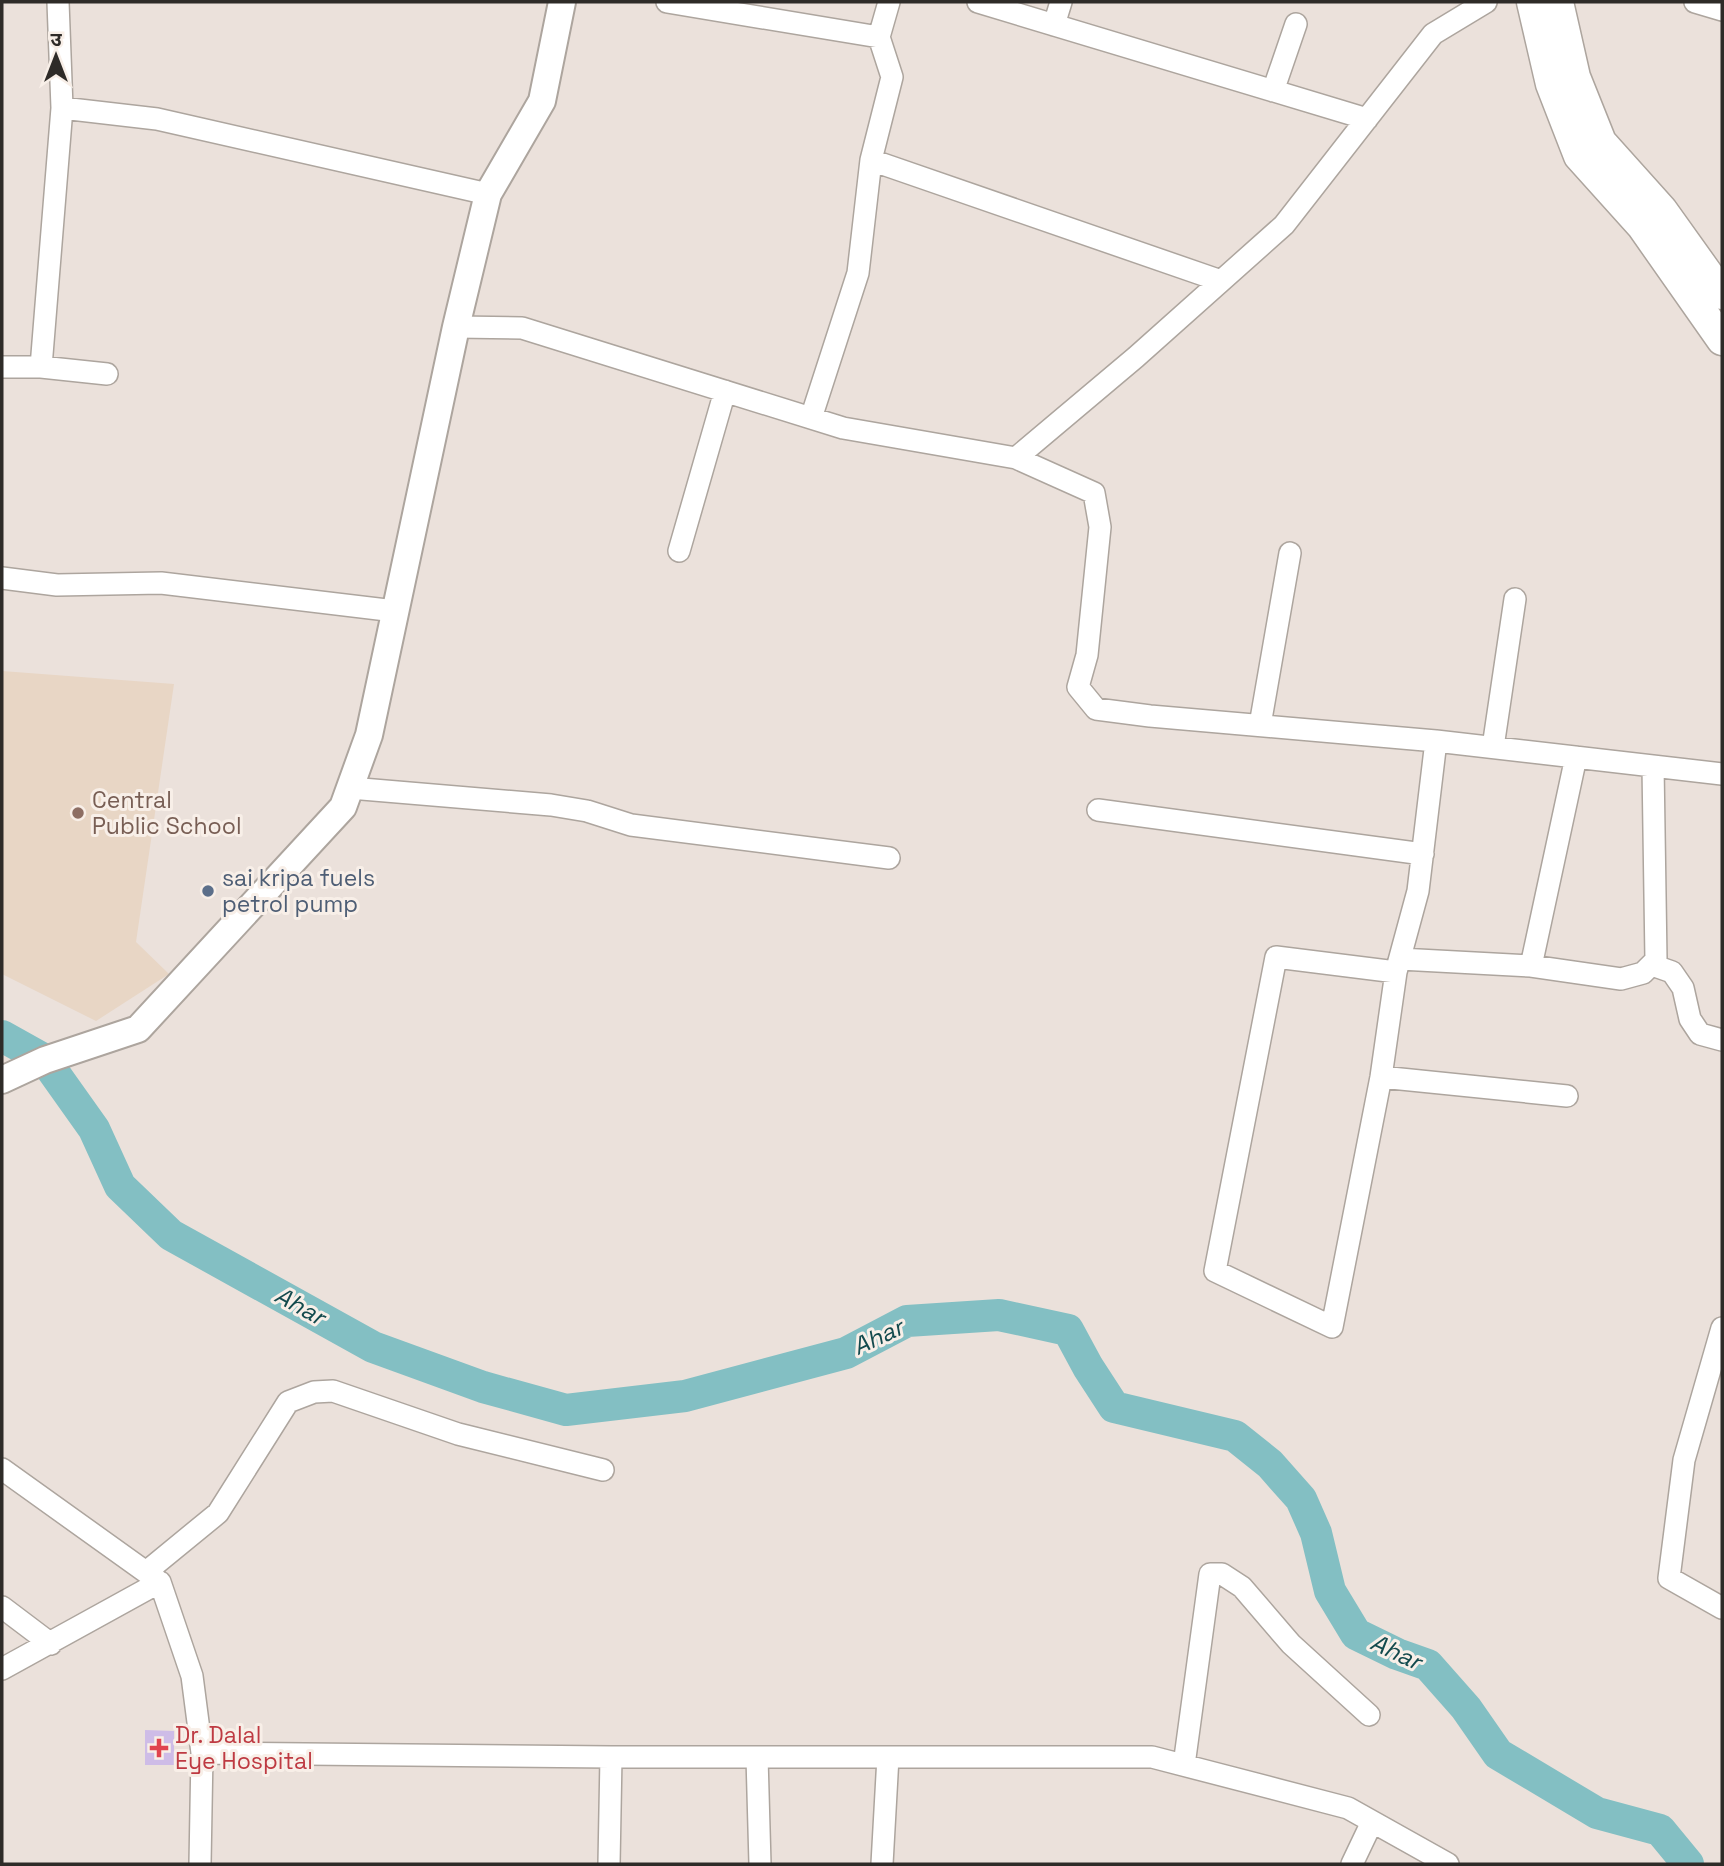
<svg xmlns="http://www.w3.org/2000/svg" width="1724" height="1866" font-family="'Space Grotesk','Noto Sans Devanagari',sans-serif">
  <rect width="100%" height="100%" fill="#ebe1db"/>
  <path fill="#e8d6c5" d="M 2,671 L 174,684 L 136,942 L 169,974 L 96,1021 L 2,974 Z"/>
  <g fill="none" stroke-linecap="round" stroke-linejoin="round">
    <path stroke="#83bfc3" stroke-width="32" d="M 2,1036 L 45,1060 L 94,1129 L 120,1186 L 171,1235 L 373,1347 L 483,1387 L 566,1410 L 685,1396 L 846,1353 L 907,1321 L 999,1315 L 1068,1330 L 1088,1367 L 1114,1407 L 1235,1436 L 1270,1464 L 1301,1499 L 1316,1533 L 1330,1591 L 1356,1634 L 1397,1654 L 1428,1665 L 1466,1708 L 1498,1754 L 1597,1813 L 1660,1830 L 1688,1864"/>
  </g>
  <path fill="#cebce7" d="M 145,1730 L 174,1731 L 174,1750 L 179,1750 L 179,1765 L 145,1765 Z"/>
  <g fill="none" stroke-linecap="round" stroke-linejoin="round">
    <g stroke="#ada59e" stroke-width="24">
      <path id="minor" d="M 667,2 L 879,37 L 889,2
        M 978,2 L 1367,119
        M 1695,2 L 1722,10
        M 1054,25 L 1061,2
        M 1273,91 L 1296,24
        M 62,108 L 157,119 L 488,194
        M 871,160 L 892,77 L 879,37
        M 456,327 L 522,328 L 843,428 L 1016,458 L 1136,357 L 1284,225 L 1433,34 L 1486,2
        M 2,367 L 41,367 L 107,374
        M 41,367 L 62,108 L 58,2
        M 811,418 L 858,273 L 871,160 L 1221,281
        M 1016,458 L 1094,493 L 1100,527 L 1087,655 L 1078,687 L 1096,709 L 1150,716 L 1436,741
        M 679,551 L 725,391
        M 2,578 L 57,585 L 161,583 L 395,611
        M 1260,725 L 1290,553
        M 1493,747 L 1515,599
        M 350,788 L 551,805 L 587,811 L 631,825 L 889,858
        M 1098,810 L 1423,854
        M 1400,959 L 1531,966 L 1621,979 L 1643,973 L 1656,960 L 1653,766
        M 1652,965 L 1672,972 L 1683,988 L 1690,1019 L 1700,1034 L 1722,1040
        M 1531,966 L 1576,757
        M 1396,972 L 1276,957 L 1215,1271 L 1332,1327 L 1381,1077 L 1396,972 L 1418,891 L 1436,741 L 1722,774
        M 1381,1077 L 1567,1096
        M 1722,1328 L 1684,1460 L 1669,1578 L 1722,1608
        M 2,1469 L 157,1580
        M 146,1572 L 218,1513 L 288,1402 L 314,1392 L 333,1391 L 458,1434 L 603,1470
        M 2,1607 L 51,1644
        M 2,1669 L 160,1582 L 192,1676 L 202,1753 L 200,1864
        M 202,1753 L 611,1757 L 1152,1757 L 1348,1808 L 1448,1864
        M 757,1757 L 760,1864
        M 1184,1765 L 1210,1574 L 1222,1574 L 1242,1587 L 1291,1644 L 1369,1715
        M 609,1864 L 611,1757
        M 882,1864 L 888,1757
        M 1352,1864 L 1372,1822"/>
    </g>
    <g stroke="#ada59e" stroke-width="30">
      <path id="tertiary" d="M 2,1080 L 45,1060 L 138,1029 L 343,807 L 369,735 L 456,327 L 488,194 L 542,101 L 562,2"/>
    </g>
    <g stroke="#ada59e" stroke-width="33">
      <path id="secondary" d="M 1532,2 L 1551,84 L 1579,156 L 1642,226 L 1722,340
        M 1558,2 L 1575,77 L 1601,142 L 1662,210 L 1722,294"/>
    </g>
    <use href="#minor" stroke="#fff" stroke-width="21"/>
    <use href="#tertiary" stroke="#fff" stroke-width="26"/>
    <use href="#secondary" stroke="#fff" stroke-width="30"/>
  </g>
  <circle fill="#8d6e63" stroke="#f8efe8" stroke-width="2.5" cx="78" cy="813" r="7"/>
  <circle fill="#5c6f8a" stroke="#f8efe8" stroke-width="2.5" cx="208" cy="891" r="7"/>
  <path fill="#e0444e" stroke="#f8efe8" stroke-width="2.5" d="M155.5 1737.5h7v7h7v7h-7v7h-7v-7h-7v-7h7z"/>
  <g text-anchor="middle" stroke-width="6" stroke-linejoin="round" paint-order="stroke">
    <g font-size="23" fill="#785e54" stroke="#f8efe8" text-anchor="start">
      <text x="92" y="808">Central<tspan x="92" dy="26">Public School</tspan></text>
    </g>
    <g font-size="23" fill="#4e5e75" stroke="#f8efe8" text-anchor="start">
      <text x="222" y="886">sai kripa fuels<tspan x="222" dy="26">petrol pump</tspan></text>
    </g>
    <g font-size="23" fill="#be3a42" stroke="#f8efe8" text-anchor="start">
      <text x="175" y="1743">Dr. Dalal<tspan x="175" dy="26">Eye Hospital</tspan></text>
    </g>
    <g font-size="24" font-style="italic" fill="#134a4d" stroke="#f8efe8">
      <text transform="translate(300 1306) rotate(29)" y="8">Ahar</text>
      <text transform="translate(878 1337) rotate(-25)" y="8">Ahar</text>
      <text transform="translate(1396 1652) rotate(25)" y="8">Ahar</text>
    </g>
  </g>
  <rect width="1724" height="1866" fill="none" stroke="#2e2b28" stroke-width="7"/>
  <g transform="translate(56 56)" stroke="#f8efe8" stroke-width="5" paint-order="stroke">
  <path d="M0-5L12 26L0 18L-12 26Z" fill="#2e2b28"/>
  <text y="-10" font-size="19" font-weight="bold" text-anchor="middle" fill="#2e2b28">उ</text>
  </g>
</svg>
